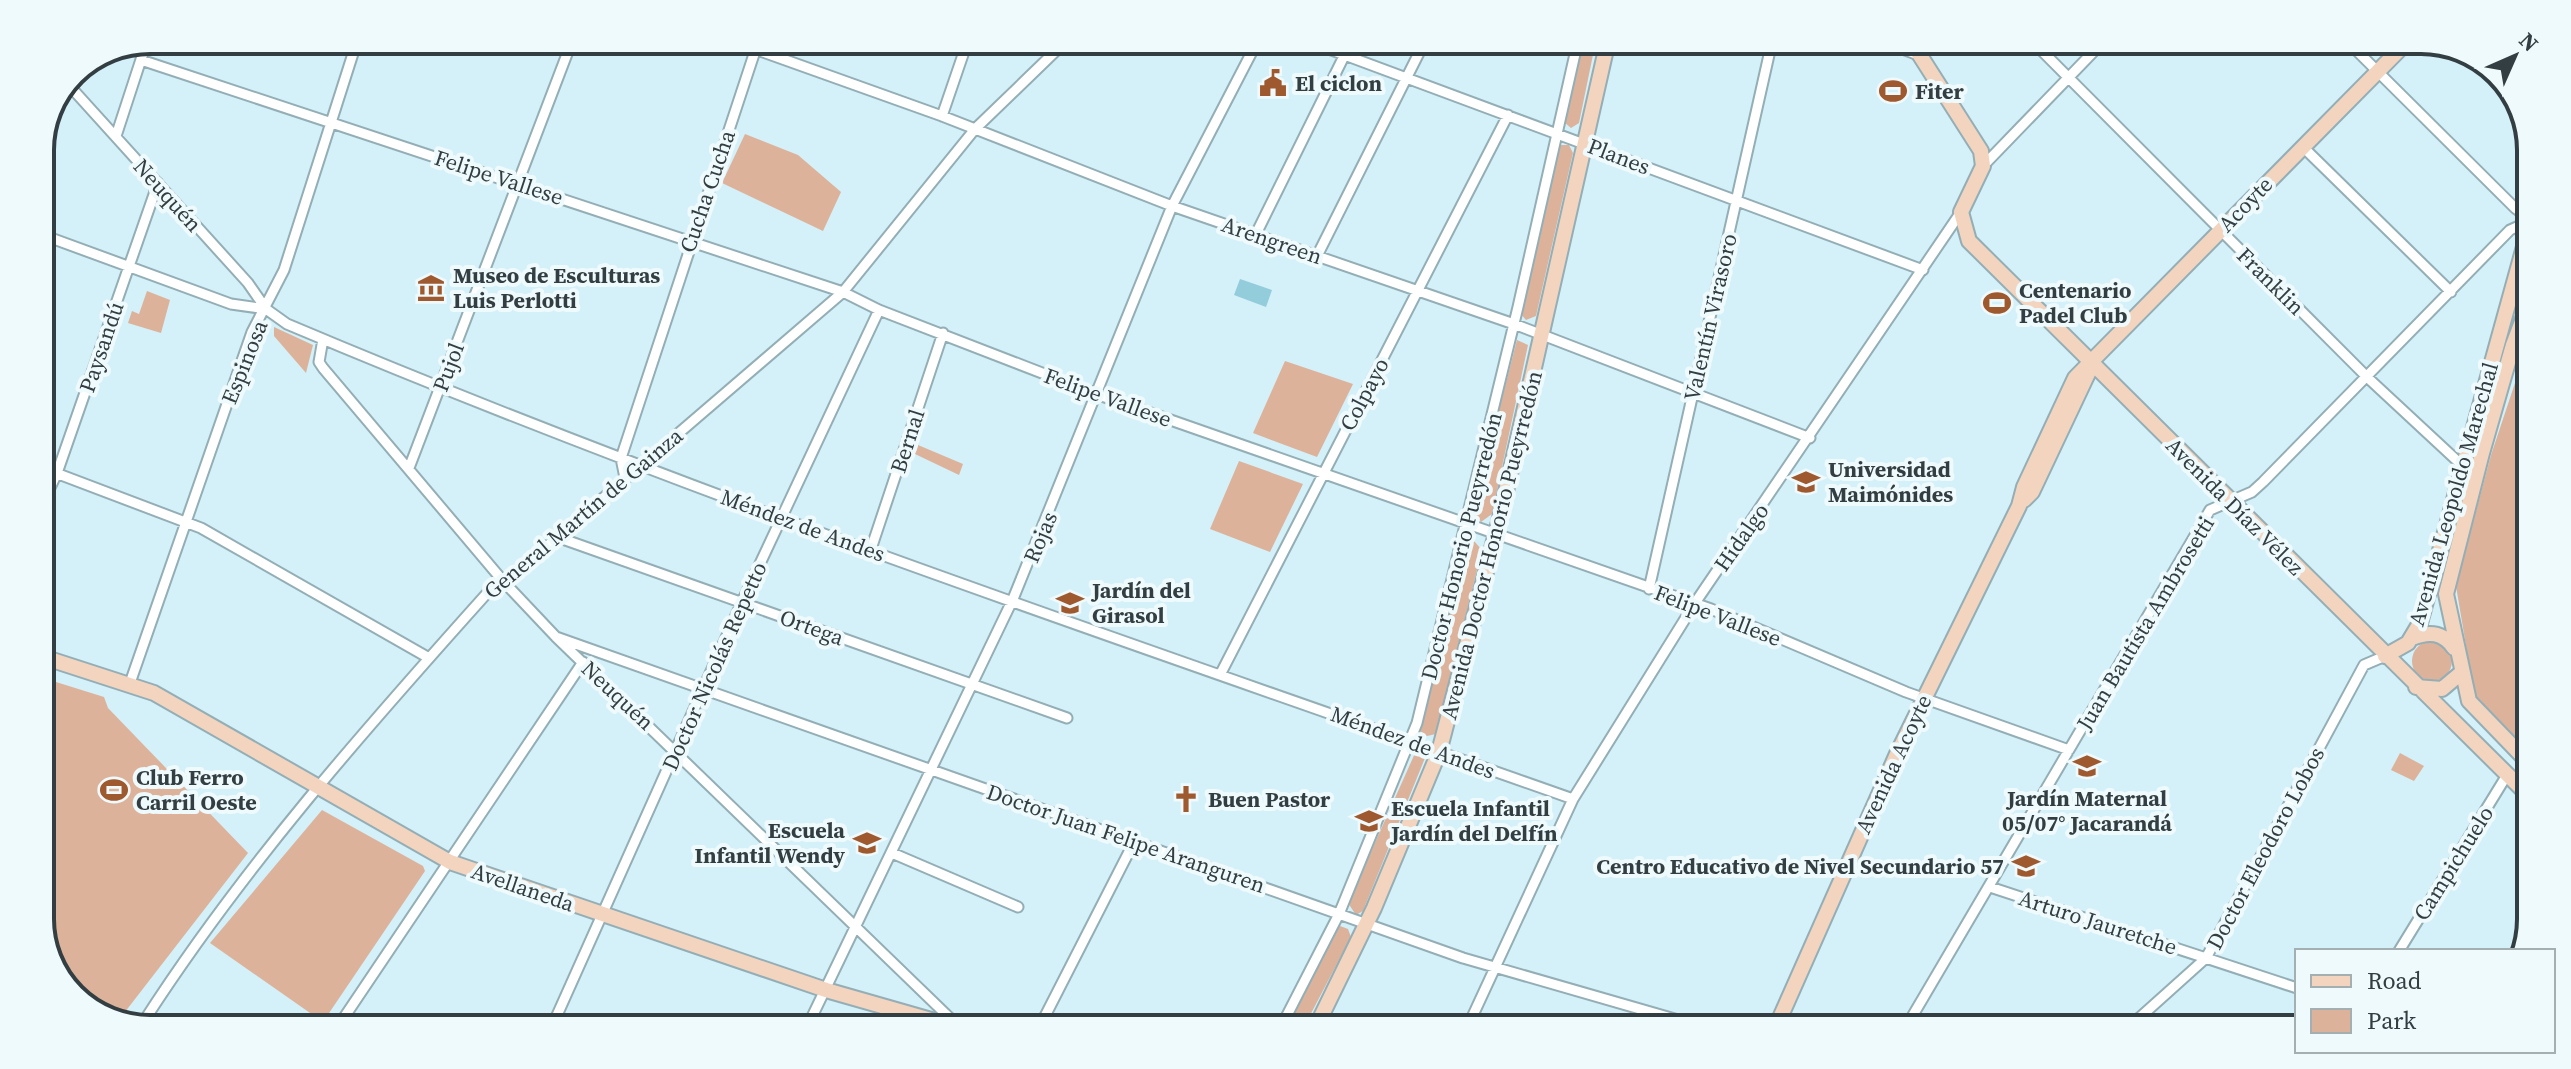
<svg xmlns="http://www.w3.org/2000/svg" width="2571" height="1069" font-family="'Source Serif 4',serif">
  <rect width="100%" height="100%" fill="#d4f0f8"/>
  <path fill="#ddb29b" d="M 1581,45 L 1595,45 L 1579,123 L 1571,128 L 1564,122 Z
    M 745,134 L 798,155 L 841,192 L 823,231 L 722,183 Z
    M 1559,145 L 1569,145 L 1573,153 L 1536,316 L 1526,320 L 1520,313 Z
    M 147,291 L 170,300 L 161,333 L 128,323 L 132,311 L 139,314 Z
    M 274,327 L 313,345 L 306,373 L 274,336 Z
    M 1517,340 L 1528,345 L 1492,514 L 1481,522 L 1473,510 Z
    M 2529,341 L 2525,748 L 2482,707 L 2474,694 L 2456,586 L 2491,455 Z
    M 1285,361 L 1353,384 L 1317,457 L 1253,433 Z
    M 918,445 L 963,464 L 959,475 L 915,454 Z
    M 1239,461 L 1303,484 L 1270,552 L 1210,529 Z
    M 1474,541 L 1482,550 L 1436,734 L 1427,736 L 1420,731 L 1467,546 Z
    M2412 661a20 20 0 1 1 40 0a20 20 0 1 1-40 0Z
    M 40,677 L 104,697 L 108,708 L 248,853 L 118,1021 L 108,1021 L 62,986 L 40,927 Z
    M 1416,751 L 1425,758 L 1363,911 L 1356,915 L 1348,903 Z
    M 2400,753 L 2424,766 L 2414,781 L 2391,770 Z
    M 322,810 L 423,866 L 425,871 L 323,1022 L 210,943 Z
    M 1340,926 L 1348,929 L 1351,937 L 1305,1025 L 1288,1025 L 1335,929 Z"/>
  <path fill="#93ccdb" d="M 1240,279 L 1272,290 L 1266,307 L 1234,295 Z"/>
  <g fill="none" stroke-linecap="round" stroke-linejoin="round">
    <g stroke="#94aeb6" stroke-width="13">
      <path id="street" d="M 735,42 L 942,116 L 1172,206 L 1514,324 L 1810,438
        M 1315,44 L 1923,270
        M 1894,46 L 1921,56 L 1926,46
        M 2038,47 L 2368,378 L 2466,469
        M 2354,48 L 2515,208 L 2530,219
        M 141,60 L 843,292 L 879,310 L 1099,395 L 1711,609 L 1906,692 L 2069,750
        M 67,83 L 248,283 L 266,309
        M 942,116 L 967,43
        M 116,136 L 147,41
        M 2302,146 L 2451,292
        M 1983,166 L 2098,47
        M 40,234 L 231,304 L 266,309 L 287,324 C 708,502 1143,647 1573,799
        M 1256,234 L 1350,44
        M 1317,256 L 1423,45
        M 323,339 L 319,362 L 323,368 L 503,581 L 556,637 L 956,1024
        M 40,467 L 201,528 L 429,658
        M 409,468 L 572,41
        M 625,478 L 621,458 L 758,42
        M 40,509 L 57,473 L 158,183
        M 557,537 L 1067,718
        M 871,549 L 943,333
        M 1649,589 L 1771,46
        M 556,637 L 1463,958 L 1699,1026
        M 1221,673 L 1508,115
        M 130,683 L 252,332 L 284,270 L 357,41
        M 892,853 L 1018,907
        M 1990,887 L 2297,988
        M 2399,951 L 2507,775
        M 343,1018 L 355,1022
        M 144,1021 C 243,867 367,727 489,591 L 517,572 L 843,292 L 975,129 L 1064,43
        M 341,1022 L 583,662
        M 554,1022 L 742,602 L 879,310
        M 809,1023 L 1013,599 L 1172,206 L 1256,44
        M 1041,1024 L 1135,840
        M 1282,1025 L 1339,914 L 1417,723 L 1518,307 L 1577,45
        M 1468,1026 L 1573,799 L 1695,603 L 1961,212
        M 1906,1027 L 2210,510 L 2252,492 L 2263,482 L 2510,230 L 2530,221
        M 2128,1028 L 2206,958 L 2364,665 L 2385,656"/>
    </g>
    <g stroke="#94aeb6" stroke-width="18">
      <path id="secondary" d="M 1914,46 L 1981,151 L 1983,166 L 1961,212 L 1969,241 L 2524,791
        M 2024,500 L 2032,492 L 2092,365
        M 2412,638 C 2429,631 2443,632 2454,648
        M 40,656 L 154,693 L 450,862 L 826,990 L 945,1024
        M 2385,656 L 2408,643 L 2420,623 L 2530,225
        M 2416,687 L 2442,689 L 2461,673
        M 2525,759 L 2469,701 L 2446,594 L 2482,453 L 2513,345 L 2529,303
        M 1317,1025 L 1374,908 L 1439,752 L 1500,518 L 1607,45
        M 1776,1027 L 1897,754 L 2019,506 L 2024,487 L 2075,378 L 2401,48"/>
    </g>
    <use href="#street" stroke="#fff" stroke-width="9"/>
    <use href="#secondary" stroke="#f3d4bf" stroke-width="14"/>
  </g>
  <defs>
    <g id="civic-bare" transform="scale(2.16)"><path d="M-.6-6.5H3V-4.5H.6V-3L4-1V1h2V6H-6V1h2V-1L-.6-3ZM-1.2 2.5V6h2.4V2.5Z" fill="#9f592e" stroke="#effafd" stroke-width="2.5" paint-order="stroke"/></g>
    <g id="stadium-bare" transform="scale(2.16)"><path d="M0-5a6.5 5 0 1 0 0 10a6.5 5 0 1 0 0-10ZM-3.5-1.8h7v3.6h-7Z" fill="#9f592e" stroke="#effafd" stroke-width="2.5" paint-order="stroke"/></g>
    <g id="museum-bare" transform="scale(2.16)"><path d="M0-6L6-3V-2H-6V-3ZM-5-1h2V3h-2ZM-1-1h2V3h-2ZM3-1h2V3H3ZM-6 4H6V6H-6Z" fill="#9f592e" stroke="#effafd" stroke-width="2.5" paint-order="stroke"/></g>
    <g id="university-bare" transform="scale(2.16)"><path d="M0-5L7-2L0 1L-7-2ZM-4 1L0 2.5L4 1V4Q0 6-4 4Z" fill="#9f592e" stroke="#effafd" stroke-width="2.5" paint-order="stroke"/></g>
    <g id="school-bare" transform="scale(2.16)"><path d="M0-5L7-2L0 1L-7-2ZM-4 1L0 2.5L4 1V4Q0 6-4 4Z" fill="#9f592e" stroke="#effafd" stroke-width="2.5" paint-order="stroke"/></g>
    <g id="church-bare" transform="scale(2.16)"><path d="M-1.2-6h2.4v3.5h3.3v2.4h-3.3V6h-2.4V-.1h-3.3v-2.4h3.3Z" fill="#9f592e" stroke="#effafd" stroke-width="2.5" paint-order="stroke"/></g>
  </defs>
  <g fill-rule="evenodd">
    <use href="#civic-bare" x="1273" y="83"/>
    <use href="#stadium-bare" x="1893" y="91"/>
    <use href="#museum-bare" x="431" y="288"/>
    <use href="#stadium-bare" x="1997" y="303"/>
    <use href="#university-bare" x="1806" y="482"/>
    <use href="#school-bare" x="1070" y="603"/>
    <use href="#school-bare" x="2087" y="766"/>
    <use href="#stadium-bare" x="114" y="790"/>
    <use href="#church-bare" x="1186" y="799"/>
    <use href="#school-bare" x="1369" y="821"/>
    <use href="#school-bare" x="867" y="843"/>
    <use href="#school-bare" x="2026" y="866"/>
  </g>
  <g text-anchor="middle" stroke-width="8" stroke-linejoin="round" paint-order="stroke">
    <g font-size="22" font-weight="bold" fill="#333e42" stroke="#effafd" text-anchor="start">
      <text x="1295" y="91">El ciclon</text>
      <text x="1915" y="99">Fiter</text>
      <text x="453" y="283">Museo de Esculturas<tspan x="453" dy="25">Luis Perlotti</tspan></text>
      <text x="2019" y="298">Centenario<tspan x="2019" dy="25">Padel Club</tspan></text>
      <text x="1828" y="477">Universidad<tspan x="1828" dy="25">Maimónides</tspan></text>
      <text x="1092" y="598">Jardín del<tspan x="1092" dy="25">Girasol</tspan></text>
      <text x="136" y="785">Club Ferro<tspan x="136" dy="25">Carril Oeste</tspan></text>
      <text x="2087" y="806" text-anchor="middle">Jardín Maternal<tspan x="2087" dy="25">05/07° Jacarandá</tspan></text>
      <text x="1208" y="807">Buen Pastor</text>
      <text x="1391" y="816">Escuela Infantil<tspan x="1391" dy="25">Jardín del Delfín</tspan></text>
      <text x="845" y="838" text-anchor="end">Escuela<tspan x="845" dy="25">Infantil Wendy</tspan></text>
      <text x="2004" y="874" text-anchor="end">Centro Educativo de Nivel Secundario 57</text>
    </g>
    <g font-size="22" fill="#333e42" stroke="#effafd">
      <text transform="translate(1619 156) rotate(21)" y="8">Planes</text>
      <text transform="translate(499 177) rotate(18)" y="8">Felipe Vallese</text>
      <text transform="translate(707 191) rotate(-71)" y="8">Cucha Cucha</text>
      <text transform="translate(168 195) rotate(48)" y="8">Neuquén</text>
      <text transform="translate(2245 204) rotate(-46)" y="8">Acoyte</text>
      <text transform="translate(1272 240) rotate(19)" y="8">Arengreen</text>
      <text transform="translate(2271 281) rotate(45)" y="8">Franklin</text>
      <text transform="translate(1710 317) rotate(-77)" y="8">Valentín Virasoro</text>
      <text transform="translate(101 347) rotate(-71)" y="8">Paysandú</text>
      <text transform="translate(244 362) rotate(-68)" y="8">Espinosa</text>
      <text transform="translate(448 367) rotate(-69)" y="8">Pujol</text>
      <text transform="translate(1364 394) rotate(-62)" y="8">Colpayo</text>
      <text transform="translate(1108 397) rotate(20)" y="8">Felipe Vallese</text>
      <text transform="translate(907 441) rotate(-72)" y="8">Bernal</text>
      <text transform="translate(2453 494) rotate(-74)" y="8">Avenida Leopoldo Marechal</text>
      <text transform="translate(2235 506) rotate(45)" y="8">Avenida Díaz Vélez</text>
      <text transform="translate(583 513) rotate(-40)" y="8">General Martín de Gainza</text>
      <text transform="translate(803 525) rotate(20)" y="8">Méndez de Andes</text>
      <text transform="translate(1040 537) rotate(-67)" y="8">Rojas</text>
      <text transform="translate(1741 537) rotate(-55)" y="8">Hidalgo</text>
      <text transform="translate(1491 545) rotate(-76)" y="8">Avenida Doctor Honorio Pueyrredón</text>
      <text transform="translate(1461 546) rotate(-76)" y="8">Doctor Honorio Pueyrredón</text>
      <text transform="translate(1718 615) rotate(21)" y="8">Felipe Vallese</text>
      <text transform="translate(2145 623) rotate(-59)" y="8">Juan Bautista Ambrosetti</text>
      <text transform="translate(812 627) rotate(20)" y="8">Ortega</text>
      <text transform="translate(714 666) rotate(-66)" y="8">Doctor Nicolás Repetto</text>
      <text transform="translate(618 695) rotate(43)" y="8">Neuquén</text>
      <text transform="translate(1413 742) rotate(20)" y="8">Méndez de Andes</text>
      <text transform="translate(1893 764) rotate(-65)" y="8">Avenida Acoyte</text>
      <text transform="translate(1126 838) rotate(19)" y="8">Doctor Juan Felipe Aranguren</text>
      <text transform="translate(2265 848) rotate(-62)" y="8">Doctor Eleodoro Lobos</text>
      <text transform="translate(2453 863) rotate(-58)" y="8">Campichuelo</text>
      <text transform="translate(523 887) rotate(19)" y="8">Avellaneda</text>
      <text transform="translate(2098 922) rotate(18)" y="8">Arturo Jauretche</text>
    </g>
  </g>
  <path d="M0 0H2571V1069H0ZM150 54H2421A96 96 0 0 1 2517 150V919A96 96 0 0 1 2421 1015H150A96 96 0 0 1 54 919V150A96 96 0 0 1 150 54Z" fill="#effafd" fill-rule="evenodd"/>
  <path fill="none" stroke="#333e42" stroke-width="4" d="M150 54H2421A96 96 0 0 1 2517 150V919A96 96 0 0 1 2421 1015H150A96 96 0 0 1 54 919V150A96 96 0 0 1 150 54Z"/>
  <rect x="2295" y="949" width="260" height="104" fill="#effafd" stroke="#a4afb2" stroke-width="2"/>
  <rect x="2311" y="975" width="40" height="12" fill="#f3d4bf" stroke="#a4afb2" stroke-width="2"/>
  <text x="2367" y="989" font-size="24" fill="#333e42">Road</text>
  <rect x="2311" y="1009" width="40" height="24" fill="#ddb29b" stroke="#a4afb2" stroke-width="2"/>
  <text x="2367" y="1029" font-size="24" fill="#333e42">Park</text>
  <g transform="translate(2515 56) rotate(45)" stroke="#effafd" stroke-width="6" paint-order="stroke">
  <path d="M0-6L14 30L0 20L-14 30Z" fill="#333e42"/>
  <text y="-12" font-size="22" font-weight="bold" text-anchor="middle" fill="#333e42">N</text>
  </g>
</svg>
